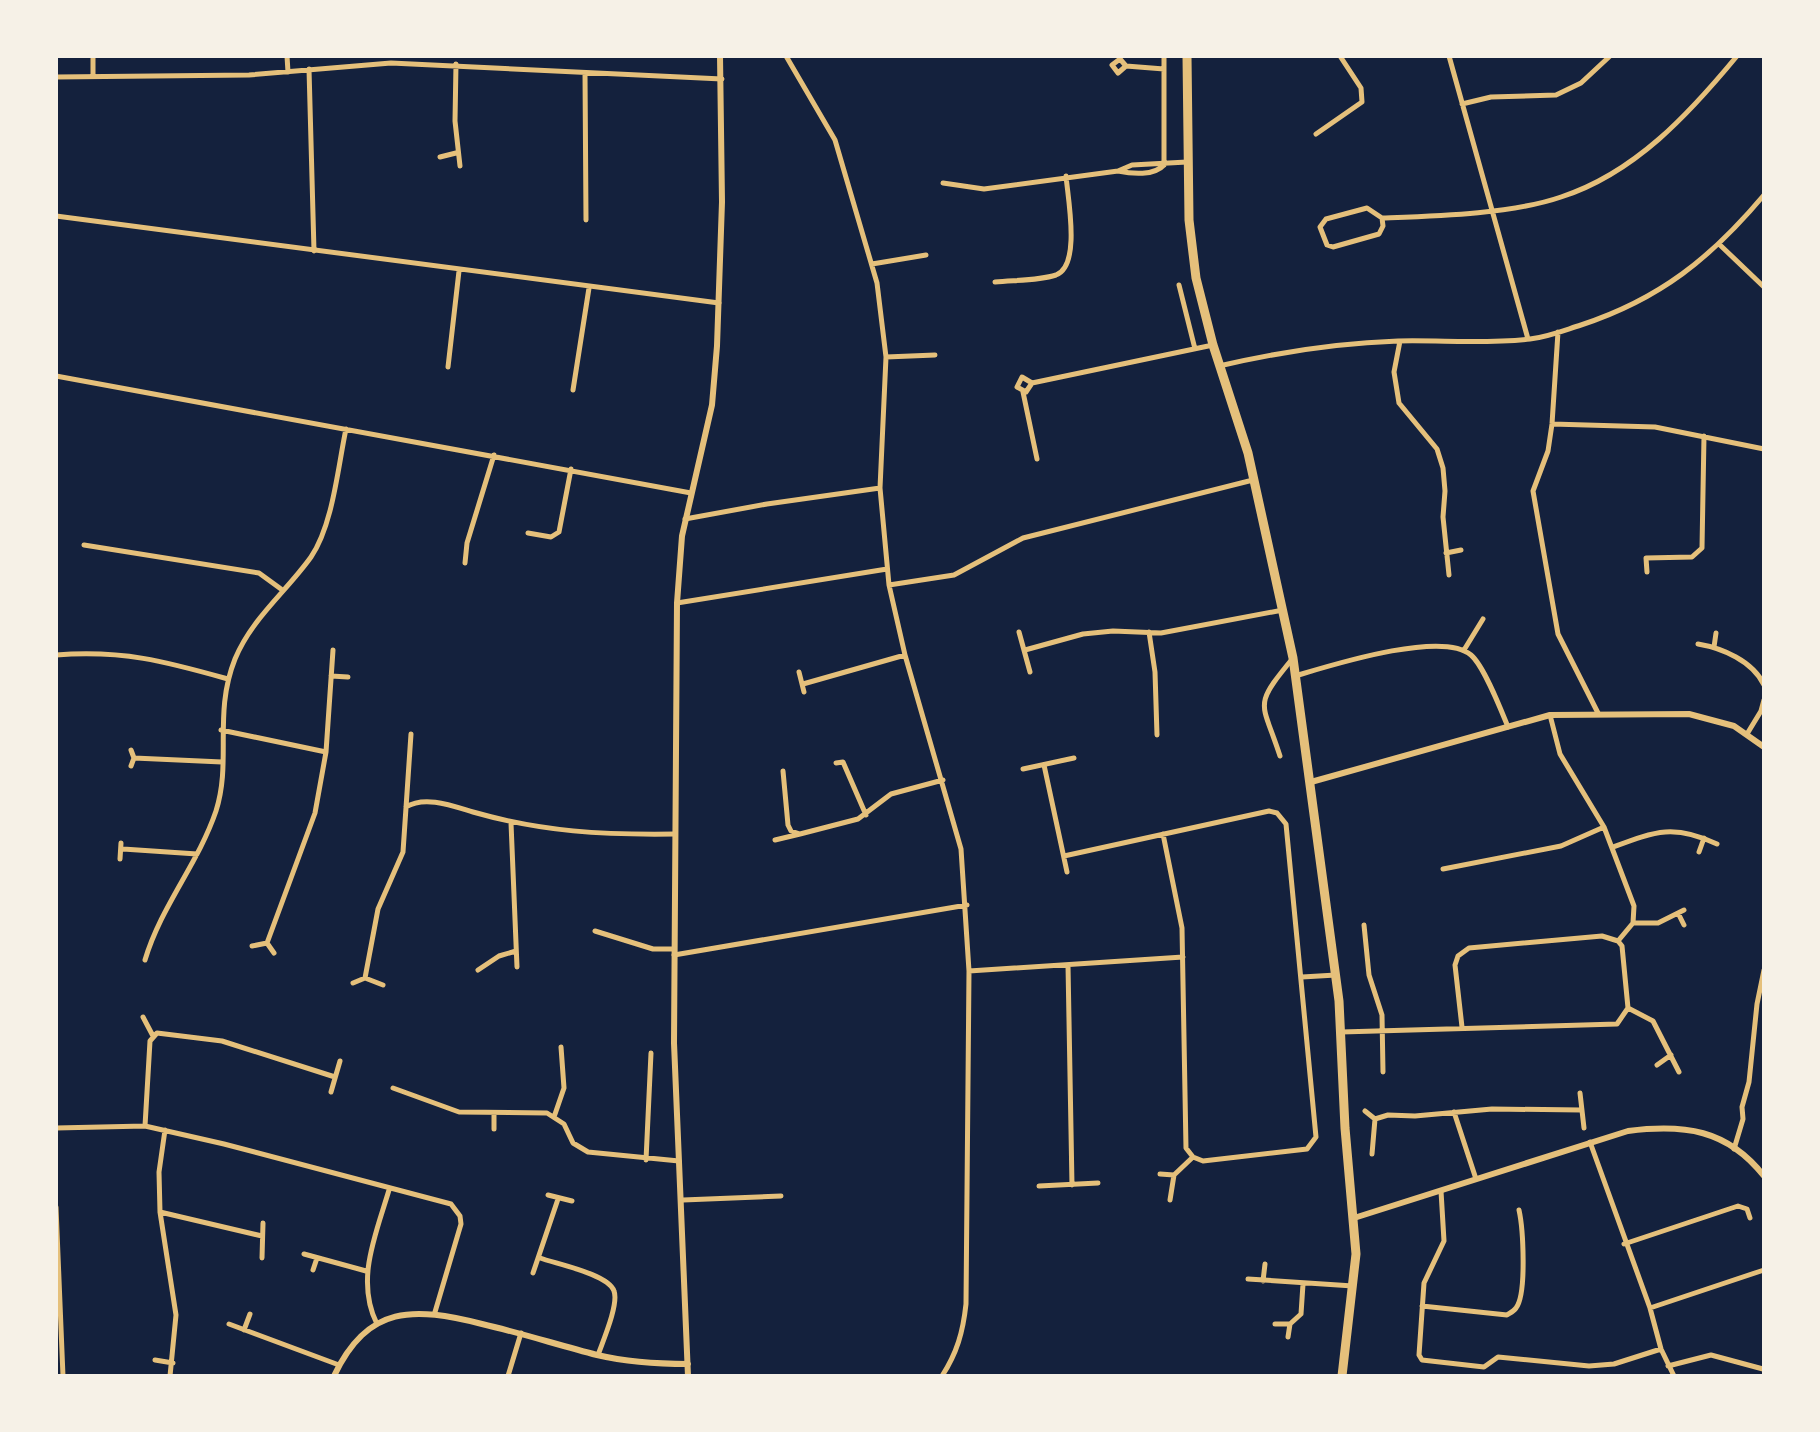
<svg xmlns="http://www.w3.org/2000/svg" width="1820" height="1432" font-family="Arial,sans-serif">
  <rect width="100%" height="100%" fill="#14213d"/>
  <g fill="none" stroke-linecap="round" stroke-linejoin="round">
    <path stroke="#e5c07b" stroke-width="5" d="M 93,56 L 93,76
      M 287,56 L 288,72
      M 786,56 L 835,140 L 877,283 L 886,357 L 880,488 L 889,585 L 905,655 L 961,849 L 969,971 L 966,1304 C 963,1332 957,1353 942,1376
      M 1449,56 L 1528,339
      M 456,64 L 455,121 L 460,166
      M 1126,66 L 1118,73 L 1112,65 L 1120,59 L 1126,66 L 1164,69
      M 309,69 L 314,251
      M 585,73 L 586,220
      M 56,77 L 249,75 L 391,63 L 722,79
      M 1462,104 L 1491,97 L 1556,95 L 1581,83 L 1610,56
      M 1316,134 L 1362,102 L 1361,88 L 1340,56
      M 440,157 L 456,153
      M 1164,165 L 1164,56
      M 1118,171 C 1132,174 1154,176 1164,165
      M 943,183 L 984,189 L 1118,171 L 1132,165 L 1187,162
      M 56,216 L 719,303
      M 1382,218 L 1383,226 L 1379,234 L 1333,247 L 1327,245 L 1320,227 L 1326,219 L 1367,208 L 1382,218 C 1435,216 1512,214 1561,197 C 1635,173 1689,114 1737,56
      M 1720,245 L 1764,287
      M 872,264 L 926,255
      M 995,282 C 1014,280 1037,281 1056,275 C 1081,266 1068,199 1066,176
      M 1179,285 L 1195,349
      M 1558,332 L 1552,424 L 1548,451 L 1533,491 L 1558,634 L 1598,713
      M 1400,341 L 1394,372 L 1399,403 L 1437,449 L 1443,468 L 1445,491 L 1443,517 L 1449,575
      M 886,357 L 935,355
      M 1219,366 C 1279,352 1337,343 1398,341 C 1441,340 1487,344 1530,339 C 1548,337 1565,330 1581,325 C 1660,299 1711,258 1764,195
      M 448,367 L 459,271
      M 56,376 L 691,493
      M 1032,383 L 1026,392 L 1017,387 L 1022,377 L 1032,383 L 1213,345
      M 573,390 L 589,288
      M 1023,392 L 1037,459
      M 1552,424 L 1655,427 L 1764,449
      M 685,519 L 767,504 L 880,488
      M 528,533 L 551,537 L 559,532 L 571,469
      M 84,545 L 259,573 L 281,589
      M 1446,553 L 1461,550
      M 465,563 L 467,543 L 494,455
      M 1647,572 L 1646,558 L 1692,557 L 1702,548 L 1704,436
      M 889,585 L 954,575 L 1023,538 L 1253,480
      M 677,603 L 887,569
      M 1019,632 L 1030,672
      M 1149,632 L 1155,672 L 1157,735
      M 1698,644 C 1722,648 1753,661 1764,685
      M 1714,647 L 1716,633
      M 1025,650 L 1083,634 L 1113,631 L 1161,633 L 1283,610
      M 1464,650 L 1483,619
      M 56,655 C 123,650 164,661 228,679
      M 799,672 L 804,692
      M 331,676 L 348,677
      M 1295,676 C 1332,665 1442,630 1471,655 C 1484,666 1501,710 1508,727
      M 803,684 L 905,655
      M 1550,715 L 1560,754 L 1604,827 L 1634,906 L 1633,923 L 1618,941
      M 221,730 L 326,752
      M 1747,734 L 1761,711 L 1764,700
      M 1280,756 C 1262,700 1252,708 1293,658
      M 134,758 L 222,762
      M 836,763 L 843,762 L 866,815
      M 1044,765 L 1067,872
      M 131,766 L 134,758 L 131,750
      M 1023,769 L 1074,758
      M 783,771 L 788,825 L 791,831 L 800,834 L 858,819 L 891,794 L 943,780
      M 406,807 C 425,795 453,806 473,812 C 543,832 603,835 675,834
      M 511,823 L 517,967
      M 775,840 L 800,834
      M 1613,847 C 1656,831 1674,824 1717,844
      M 123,849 L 197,854
      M 1699,852 L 1704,838
      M 1064,856 L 1269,811 L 1277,813 L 1286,824 L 1316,1137 L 1307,1149 L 1203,1161 L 1193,1157 L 1186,1148 L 1182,928 L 1163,834
      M 120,859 L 121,843
      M 1443,869 L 1561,846 L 1604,827
      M 1678,913 L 1684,925
      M 1633,923 L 1658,923 L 1684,910
      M 1364,925 L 1369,975 L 1382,1015 L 1383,1072
      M 595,931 L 653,949 L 674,949
      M 267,943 L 274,953
      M 252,946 L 267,943 L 315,813 L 326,752 L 333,650
      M 674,955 L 967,905
      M 145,960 C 161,906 198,864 216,811 C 232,761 213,714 235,659 C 252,618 286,592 311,557 C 333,525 338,466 346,429
      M 1068,965 L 1072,1185
      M 478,970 L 499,956 L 516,951
      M 969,971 L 1183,957
      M 1302,977 L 1336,975
      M 365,978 L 383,985
      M 353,983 L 365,978 L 378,909 L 403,852 L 411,734
      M 1628,1008 L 1653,1021 L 1679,1072
      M 143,1017 L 153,1036
      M 1462,1027 L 1455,965 L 1458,956 L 1469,948 L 1602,936 L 1618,941
      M 1341,1032 L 1617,1024 L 1628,1008 L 1622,946 L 1618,941
      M 1657,1065 L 1671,1055
      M 393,1088 L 459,1112 L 547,1113 L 564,1124 L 573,1143 L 588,1152 L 679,1161
      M 331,1092 L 340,1061
      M 1580,1093 L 1584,1128
      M 1365,1111 L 1375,1119
      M 1454,1112 L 1476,1179
      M 494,1113 L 494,1129
      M 554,1117 L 564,1088 L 561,1047
      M 145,1126 L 150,1041 L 157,1033 L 222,1041 L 335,1077
      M 56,1128 L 145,1126 L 224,1144 L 451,1204 L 460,1216 L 461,1224 L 435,1312
      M 165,1130 L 159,1172 L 160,1212 L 176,1315 L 170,1376
      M 1590,1142 L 1650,1308 L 1661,1349 L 1674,1376
      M 1734,1149 L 1743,1119 L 1742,1107 L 1749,1082 L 1757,1004 L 1764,970
      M 1372,1154 L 1375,1119 L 1388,1115 L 1415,1116 L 1492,1109 L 1581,1110
      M 646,1160 L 651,1053
      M 1160,1174 L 1174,1175
      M 1039,1186 L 1098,1183
      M 1441,1191 L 1444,1241 L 1424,1283 L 1419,1355 L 1422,1360 L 1484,1367 L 1498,1357 L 1589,1366 L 1614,1364 L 1661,1349
      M 548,1195 L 572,1201
      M 683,1200 L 781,1196
      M 1170,1200 L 1174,1175 L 1193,1157
      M 56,1207 L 63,1376
      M 160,1212 L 262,1236
      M 1624,1244 L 1738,1206 L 1747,1209 L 1750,1218
      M 304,1254 L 366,1271
      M 262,1258 L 263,1223
      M 540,1258 C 556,1264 608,1274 614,1291 C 619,1304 603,1341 598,1355
      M 313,1270 L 317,1258
      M 533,1273 L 558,1199
      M 1248,1279 L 1353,1286
      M 1263,1281 L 1265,1264
      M 1422,1306 L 1507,1315 C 1510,1313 1514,1311 1516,1308 C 1527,1294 1523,1228 1519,1210
      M 1650,1308 L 1764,1270
      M 229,1324 L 339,1365
      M 377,1324 C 355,1280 376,1234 389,1190
      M 1275,1324 L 1290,1324
      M 244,1330 L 250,1314
      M 1288,1337 L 1290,1324 L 1301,1314 L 1303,1284
      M 155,1360 L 173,1363
      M 1668,1366 L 1711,1355 L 1763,1369
      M 508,1376 L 521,1333"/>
    <path stroke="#e5c07b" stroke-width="6" d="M 1311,782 L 1550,715 L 1689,714 L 1734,726 L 1764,747
      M 1354,1218 L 1628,1131 C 1684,1124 1727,1129 1764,1176
      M 334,1376 C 368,1304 414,1307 482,1324 C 521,1333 558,1345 597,1355 C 627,1362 657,1364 688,1364
      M 688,1376 L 674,1043 L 677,603 L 682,536 L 712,405 L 717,346 L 722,202 L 720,56"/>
    <path stroke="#e5c07b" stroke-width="9" d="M 1187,56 L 1189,220 L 1196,278 L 1213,345 L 1248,453 L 1293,658 L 1339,1001 L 1345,1128 L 1356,1254 L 1342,1376"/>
  </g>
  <rect width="1820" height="1432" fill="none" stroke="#f6f1e7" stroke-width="116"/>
</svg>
